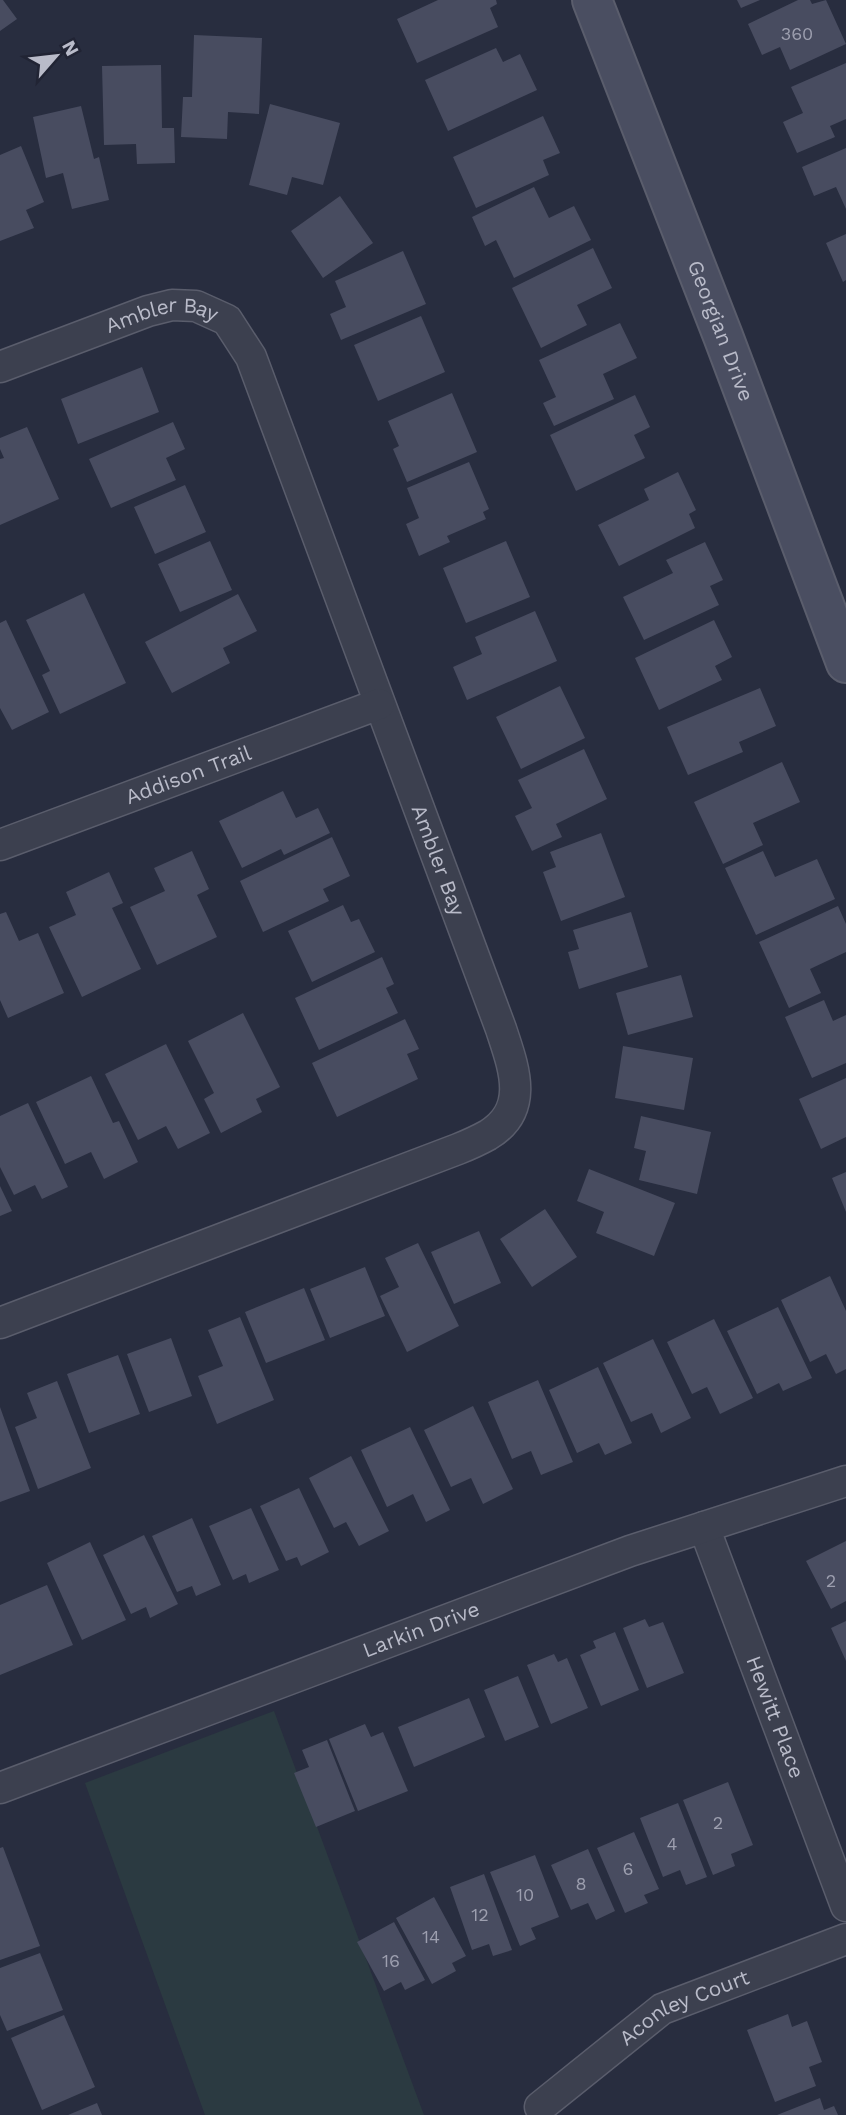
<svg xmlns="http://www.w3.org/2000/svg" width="846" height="2115" font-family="'Work Sans',sans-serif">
  <rect width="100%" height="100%" fill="#282d3f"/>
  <path fill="#2b3a41" d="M 274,1711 L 424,2115 L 205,2115 L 85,1783 Z"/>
  <path fill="#484c60" d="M 0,0 L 3,0 L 17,19 L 0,31 Z
    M 438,0 L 496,0 L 497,4 L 490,8 L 498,27 L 417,63 L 397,19 Z
    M 737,0 L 760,0 L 741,8 Z
    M 798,0 L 810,0 L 812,4 L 826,0 L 846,44 L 790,70 L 780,47 L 762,55 L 748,24 Z
    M 194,35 L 262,38 L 259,114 L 228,112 L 227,139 L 181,137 L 183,97 L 192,97 Z
    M 496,48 L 503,62 L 520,54 L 537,90 L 448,131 L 425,80 Z
    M 846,63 L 846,119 L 830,126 L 835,137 L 797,153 L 783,122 L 803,113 L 791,87 Z
    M 161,65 L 162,128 L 174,128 L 175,163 L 137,164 L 136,144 L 104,145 L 102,66 Z
    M 270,104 L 340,123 L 323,185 L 292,177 L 287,195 L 249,185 Z
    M 81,106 L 94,159 L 99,157 L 109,200 L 72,209 L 63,173 L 46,178 L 33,117 Z
    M 543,116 L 560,153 L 543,160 L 549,175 L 476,208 L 453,157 Z
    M 21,146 L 44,202 L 26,210 L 34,228 L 0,241 L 0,155 Z
    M 846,148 L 846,209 L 836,187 L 814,196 L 802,167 Z
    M 534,187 L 549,218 L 574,206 L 591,240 L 514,278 L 496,240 L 485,246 L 472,217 Z
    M 340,196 L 373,243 L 323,278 L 291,231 Z
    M 846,234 L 846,280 L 843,282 L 826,243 Z
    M 593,248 L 612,288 L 577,305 L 587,325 L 541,348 L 512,288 Z
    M 403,251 L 426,304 L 341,340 L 330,314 L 346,307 L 335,281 Z
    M 421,316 L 445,372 L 378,401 L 354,345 Z
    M 620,323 L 637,358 L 603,374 L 614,399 L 554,426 L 543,403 L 556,397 L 539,360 Z
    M 142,367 L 159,412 L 78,444 L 61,399 Z
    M 452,393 L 477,452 L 407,482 L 393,449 L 399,446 L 388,421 Z
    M 635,395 L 650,427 L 634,435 L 645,458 L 576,491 L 550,435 Z
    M 173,422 L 185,449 L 166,458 L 176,480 L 111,508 L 89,459 Z
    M 27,427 L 59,499 L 0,525 L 0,459 L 4,458 L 0,449 L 0,438 Z
    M 469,462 L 489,509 L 483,512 L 486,519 L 447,536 L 450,542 L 419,556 L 406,524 L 419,518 L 407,488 Z
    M 678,472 L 696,510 L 689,514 L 695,528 L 619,566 L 598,525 L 649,500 L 644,489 Z
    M 185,485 L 206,532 L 155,554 L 134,507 Z
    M 210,541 L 232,590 L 180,612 L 158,564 Z
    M 506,541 L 530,597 L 466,623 L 443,568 Z
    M 705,542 L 723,580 L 710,586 L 719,605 L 644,640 L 623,597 L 673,573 L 666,560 Z
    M 84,593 L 126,683 L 60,714 L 42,675 L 50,671 L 26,620 Z
    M 238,594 L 257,631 L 223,648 L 230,663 L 172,693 L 145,642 Z
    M 535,611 L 557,661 L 467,700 L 453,667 L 482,654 L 475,637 Z
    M 6,620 L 49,712 L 12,730 L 0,708 L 0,623 Z
    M 714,620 L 732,657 L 715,666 L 722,680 L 659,710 L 635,658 Z
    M 560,686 L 585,738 L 521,769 L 496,717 Z
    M 760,688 L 776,726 L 739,742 L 743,752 L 688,775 L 667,727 Z
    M 584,749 L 607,799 L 556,824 L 562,837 L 532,851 L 515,816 L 532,808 L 518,780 Z
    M 782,762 L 800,802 L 753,823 L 763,845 L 723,864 L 694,802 Z
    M 283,791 L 296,818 L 318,808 L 330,833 L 284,855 L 281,849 L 242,868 L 219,821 Z
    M 601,833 L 625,897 L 561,921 L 543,872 L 556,867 L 550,852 Z
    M 332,837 L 350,876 L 323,889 L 329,901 L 263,932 L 240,881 Z
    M 192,851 L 209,889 L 197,895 L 217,937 L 157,965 L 130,907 L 165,891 L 154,868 Z
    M 763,851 L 775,877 L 817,859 L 835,899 L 756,935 L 725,868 Z
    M 109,872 L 123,903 L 112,908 L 141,969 L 82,997 L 49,927 L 76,915 L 66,892 Z
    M 343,905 L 351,922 L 359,919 L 375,952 L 312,982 L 288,931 Z
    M 838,906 L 846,924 L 846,952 L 810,969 L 821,993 L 789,1008 L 759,942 Z
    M 6,912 L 19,941 L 38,933 L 64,993 L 8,1018 L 0,1000 L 0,914 Z
    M 631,912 L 648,967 L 579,989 L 568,952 L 579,949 L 573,930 Z
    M 382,957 L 394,984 L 386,988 L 398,1013 L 319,1050 L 295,998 Z
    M 681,975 L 693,1017 L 628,1035 L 616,993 Z
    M 824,1000 L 833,1021 L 846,1015 L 846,1063 L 812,1078 L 785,1017 Z
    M 243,1013 L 280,1087 L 256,1099 L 262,1112 L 221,1133 L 204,1099 L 214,1093 L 188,1041 Z
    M 405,1019 L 419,1049 L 407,1054 L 418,1079 L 337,1117 L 312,1063 Z
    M 166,1044 L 210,1133 L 178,1149 L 166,1126 L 138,1140 L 105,1074 Z
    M 623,1046 L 693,1058 L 684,1110 L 615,1098 Z
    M 91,1076 L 113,1123 L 119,1121 L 138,1162 L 104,1179 L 91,1152 L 65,1164 L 36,1102 Z
    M 846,1078 L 846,1137 L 821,1149 L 799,1099 Z
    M 28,1103 L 68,1187 L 42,1199 L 35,1185 L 14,1195 L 0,1167 L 0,1116 Z
    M 641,1116 L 711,1132 L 697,1194 L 639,1180 L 646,1151 L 634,1148 Z
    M 589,1169 L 675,1203 L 654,1256 L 596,1233 L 604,1212 L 577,1201 Z
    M 846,1172 L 846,1212 L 832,1178 Z
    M 0,1186 L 12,1211 L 0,1216 Z
    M 545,1209 L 577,1257 L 532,1287 L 500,1239 Z
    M 479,1231 L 501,1283 L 454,1304 L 431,1252 Z
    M 418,1243 L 459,1326 L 407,1352 L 380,1296 L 399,1287 L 385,1258 Z
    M 365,1267 L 385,1316 L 330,1338 L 310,1289 Z
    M 830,1276 L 846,1311 L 846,1369 L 836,1374 L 826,1354 L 810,1362 L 781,1300 Z
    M 304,1288 L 325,1340 L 266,1363 L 245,1312 Z
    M 778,1307 L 812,1378 L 783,1391 L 779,1383 L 757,1394 L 727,1331 Z
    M 240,1317 L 274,1400 L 217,1424 L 198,1376 L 223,1366 L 208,1330 Z
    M 714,1319 L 753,1398 L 720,1414 L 707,1387 L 692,1394 L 667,1342 Z
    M 171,1338 L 192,1396 L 149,1412 L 127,1354 Z
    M 653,1339 L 691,1418 L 661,1433 L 652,1413 L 631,1422 L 603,1363 Z
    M 118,1355 L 140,1414 L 89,1433 L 67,1374 Z
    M 598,1367 L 632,1443 L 605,1455 L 599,1443 L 577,1453 L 549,1390 Z
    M 538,1380 L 573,1462 L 541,1475 L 531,1451 L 512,1459 L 488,1402 Z
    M 57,1381 L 91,1468 L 38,1489 L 15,1427 L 37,1418 L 27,1393 Z
    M 473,1406 L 513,1489 L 483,1504 L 471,1478 L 451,1487 L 424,1430 Z
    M 0,1407 L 30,1491 L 0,1502 Z
    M 410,1427 L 450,1510 L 426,1522 L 413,1494 L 387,1507 L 361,1450 Z
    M 351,1456 L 389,1531 L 359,1546 L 346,1522 L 334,1528 L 309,1478 Z
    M 299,1488 L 329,1552 L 301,1566 L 297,1557 L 286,1561 L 260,1506 Z
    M 251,1508 L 279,1570 L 249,1583 L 246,1574 L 233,1580 L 209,1526 Z
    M 192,1518 L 221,1585 L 196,1596 L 192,1586 L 177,1592 L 152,1536 Z
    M 144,1535 L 178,1604 L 150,1618 L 146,1607 L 131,1614 L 103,1555 Z
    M 846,1541 L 846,1601 L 831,1609 L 806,1561 Z
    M 90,1542 L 126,1620 L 82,1640 L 47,1563 Z
    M 47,1585 L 73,1645 L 0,1675 L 0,1605 Z
    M 645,1619 L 649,1627 L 663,1622 L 684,1673 L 647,1688 L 623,1628 Z
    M 846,1621 L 846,1661 L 831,1628 Z
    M 615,1632 L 639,1690 L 601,1706 L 580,1655 L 596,1648 L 593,1641 Z
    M 554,1654 L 558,1662 L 567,1658 L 588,1708 L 551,1724 L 527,1665 Z
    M 518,1676 L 539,1727 L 505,1741 L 484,1690 Z
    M 469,1698 L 485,1737 L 414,1767 L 398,1727 Z
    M 365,1724 L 371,1737 L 383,1732 L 408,1791 L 358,1811 L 329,1739 Z
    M 327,1740 L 355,1811 L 316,1827 L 294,1773 L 309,1767 L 302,1750 Z
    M 728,1782 L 753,1845 L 731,1854 L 735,1866 L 713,1875 L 683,1800 Z
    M 678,1803 L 707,1877 L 686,1885 L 680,1870 L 663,1877 L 640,1818 Z
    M 634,1832 L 659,1889 L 644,1895 L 648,1903 L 625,1913 L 597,1848 Z
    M 3,1847 L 40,1946 L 0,1960 L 0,1848 Z
    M 588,1849 L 615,1911 L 596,1920 L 588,1903 L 571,1910 L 551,1865 Z
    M 535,1855 L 559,1917 L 531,1928 L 536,1939 L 520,1946 L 490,1872 Z
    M 484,1874 L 512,1950 L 493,1956 L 489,1944 L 472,1950 L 450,1887 Z
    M 434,1897 L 466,1956 L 452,1963 L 456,1971 L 432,1984 L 396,1918 Z
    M 394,1922 L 425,1980 L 405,1990 L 401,1982 L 384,1991 L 357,1942 Z
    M 40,1953 L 63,2010 L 7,2031 L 0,2015 L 0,1968 Z
    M 788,2014 L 792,2027 L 807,2021 L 822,2062 L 809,2067 L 816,2086 L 775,2102 L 747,2030 Z
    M 64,2015 L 95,2087 L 42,2110 L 11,2038 Z
    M 820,2098 L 824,2110 L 834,2106 L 838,2115 L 777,2115 Z
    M 97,2103 L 102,2115 L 68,2115 Z"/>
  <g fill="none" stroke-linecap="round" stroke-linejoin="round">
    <g stroke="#5a5d6c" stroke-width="33">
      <g id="minor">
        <path id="s1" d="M 0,367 L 148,311 L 172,305 L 196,306 L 227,320 L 251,357 L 501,1029 C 513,1066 531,1109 488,1135 C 479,1140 468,1145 458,1149 L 0,1323"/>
        <path id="s2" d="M 0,845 L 379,704"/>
        <path id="s3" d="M 704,1527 L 846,1906"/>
        <path id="s4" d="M 0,1788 L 630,1551 L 846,1481"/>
        <path id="s5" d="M 540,2107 L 662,2009 L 846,1939"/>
      </g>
    </g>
    <g stroke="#5a5d6c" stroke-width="42">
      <g id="secondary">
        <path id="s6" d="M 592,0 L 723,336 L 846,663"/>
      </g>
    </g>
    <use href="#minor" stroke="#3c404f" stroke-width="30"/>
    <use href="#secondary" stroke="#4a4e61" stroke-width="38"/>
  </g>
  <g text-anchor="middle" stroke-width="6" stroke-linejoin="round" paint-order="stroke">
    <g font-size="18" fill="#9d9faf">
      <text x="797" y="40">360</text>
      <text x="831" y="1587">2</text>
      <text x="718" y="1829">2</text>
      <text x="672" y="1850">4</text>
      <text x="628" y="1875">6</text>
      <text x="581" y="1890">8</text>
      <text x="525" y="1901">10</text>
      <text x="480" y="1921">12</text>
      <text x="431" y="1943">14</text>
      <text x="391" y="1967">16</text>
    </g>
    <g font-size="21" fill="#b9bbc9" stroke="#212434">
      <text dy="7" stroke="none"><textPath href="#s1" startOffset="172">Ambler Bay</textPath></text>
      <text dy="7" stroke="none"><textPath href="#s6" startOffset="355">Georgian Drive</textPath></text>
      <text dy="7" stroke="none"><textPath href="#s2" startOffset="201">Addison Trail</textPath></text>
      <text dy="7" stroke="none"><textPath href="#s1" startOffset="822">Ambler Bay</textPath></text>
      <text dy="7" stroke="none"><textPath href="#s4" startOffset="450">Larkin Drive</textPath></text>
      <text dy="7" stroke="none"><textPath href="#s3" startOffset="203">Hewitt Place</textPath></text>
      <text dy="7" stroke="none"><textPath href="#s5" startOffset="177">Aconley Court</textPath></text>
    </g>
  </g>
  <g transform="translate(56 56) rotate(62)" stroke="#212434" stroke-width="5" paint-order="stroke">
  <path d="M0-5L12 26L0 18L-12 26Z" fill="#b9bbc9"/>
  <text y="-10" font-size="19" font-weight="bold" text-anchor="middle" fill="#b9bbc9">N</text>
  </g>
</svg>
